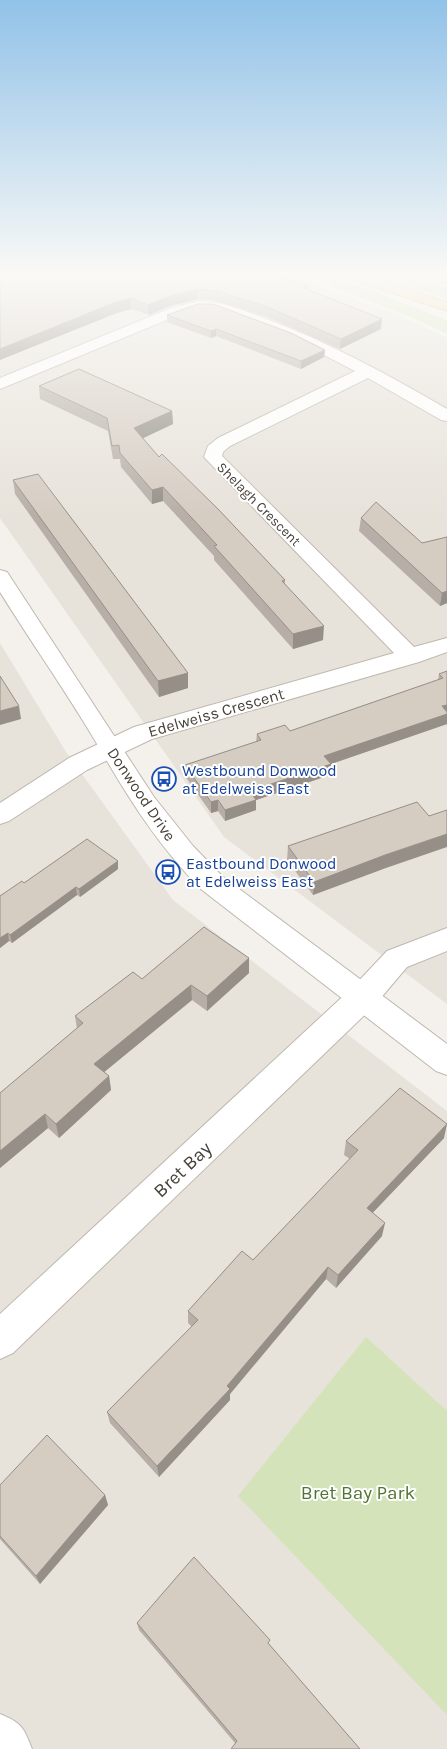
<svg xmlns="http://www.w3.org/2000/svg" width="447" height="1749" font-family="Karla,sans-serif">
  <rect width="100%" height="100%" fill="#f4f1ec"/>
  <path fill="#e7e2da" d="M 0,273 L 284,273 L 404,317 L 447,338 L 447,1004 L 224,837 L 0,518 Z
    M 0,643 L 66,752 L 173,900 L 447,1111 L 447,1749 L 0,1749 Z"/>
  <path fill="#d4e3b9" d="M 369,273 L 402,273 L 447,288 L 447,299 Z
    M 338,278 L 447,320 L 447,334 L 415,319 L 327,285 Z
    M 366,1337 L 447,1411 L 447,1715 L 238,1496 Z"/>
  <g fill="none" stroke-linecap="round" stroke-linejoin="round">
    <g stroke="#bfb8af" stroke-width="2">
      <path id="minor" d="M 198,301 C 222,301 242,310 264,318 C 329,342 388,375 447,409 L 447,421 L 441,420 L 368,378 L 230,446 L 223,452 L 222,456 L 414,647 L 447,638 L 447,652 L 419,662 L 152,739 L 87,770 L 9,821 L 0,824 L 0,803 L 69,758 L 134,727 L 394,653 L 204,457 L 208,446 L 218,438 L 355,371 L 291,338 L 213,309 L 198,309 L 181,314 L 0,389 L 0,378 L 171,308 Z
        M 447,928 L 447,951 L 407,967 L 374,1006 L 13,1353 L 0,1359 L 0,1314 L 352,988 L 387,951 Z
        M 0,1714 C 22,1723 24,1728 32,1749 L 0,1749 Z"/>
    </g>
    <g stroke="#bfb8af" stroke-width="2">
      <path id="tertiary" d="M 0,570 L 7,572 L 154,797 L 193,846 L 222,876 L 447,1044 L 447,1075 L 436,1071 L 202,890 C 160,848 130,801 100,749 C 69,696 33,645 0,592 Z"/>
    </g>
    <g stroke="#d8b376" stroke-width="2">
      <path id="primary" d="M 340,273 L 360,273 L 447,302 L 447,311 L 342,276 Z
        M 418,273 L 439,273 L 447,275 L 447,284 L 420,276 Z"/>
    </g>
    <use href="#minor" fill="#fff" fill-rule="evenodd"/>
    <use href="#tertiary" fill="#fff" fill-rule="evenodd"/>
    <use href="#primary" fill="#f4d7a5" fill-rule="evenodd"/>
  </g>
  <path fill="#b7afa7" d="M 0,273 L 214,276 L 308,286 L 308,289 L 381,329 L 340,349 L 265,316 L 216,301 L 198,299 L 170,306 L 149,315 L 131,309 L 117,313 Z
    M 167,315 L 325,350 L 324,357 L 301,369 L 216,336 L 211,338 L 167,322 Z
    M 39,386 L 172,411 L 173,424 L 143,438 L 159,457 L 285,580 L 285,584 L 323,640 L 293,649 L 214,560 L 214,556 L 163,501 L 152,504 L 121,467 L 120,459 L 113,459 L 108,431 L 40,399 Z
    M 13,480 L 188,673 L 188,688 L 159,697 L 15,494 Z
    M 361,518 L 422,543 L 447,537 L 447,603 L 440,606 L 359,531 Z
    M 447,671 L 447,724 L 331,764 L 330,775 L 256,800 L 256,810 L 225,821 L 218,811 L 211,813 L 185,776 L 185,765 L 256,742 L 257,734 L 290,731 L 438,680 L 439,674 Z
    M 288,846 L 383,869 L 313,895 L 287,860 Z
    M 118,861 L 118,869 L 80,897 L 77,895 L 12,943 L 9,941 L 0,948 L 0,896 L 24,883 Z
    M 249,958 L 249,973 L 207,1011 L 192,1000 L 104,1072 L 109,1076 L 111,1090 L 59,1138 L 48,1128 L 0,1168 L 0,1093 L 77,1029 L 75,1016 L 142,979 Z
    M 444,1138 L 372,1213 L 382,1236 L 336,1288 L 326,1279 L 230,1394 L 230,1400 L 159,1477 L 110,1423 L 107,1412 L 192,1327 L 188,1323 L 188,1311 L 253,1260 L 350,1159 L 344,1155 L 346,1141 Z
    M 0,1485 L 105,1495 L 108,1505 L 40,1584 L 0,1539 Z
    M 137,1623 L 269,1645 L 360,1749 L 235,1743 L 139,1630 Z"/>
  <path fill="#958f88" d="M 197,289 L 198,299 L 170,306 L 149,315 L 148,305 L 170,296 Z
    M 131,298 L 131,309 L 117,313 L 0,360 L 0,349 L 116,302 Z
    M 382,319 L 381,329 L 340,349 L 341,339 Z
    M 216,329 L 216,336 L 211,338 L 211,331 Z
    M 325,350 L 324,357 L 301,369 L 301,361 Z
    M 172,411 L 173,424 L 135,442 L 134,428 Z
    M 163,487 L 163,501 L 152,504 L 152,490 Z
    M 447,591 L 447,603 L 440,606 L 442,593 Z
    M 324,626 L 323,640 L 293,649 L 293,634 Z
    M 188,673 L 188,688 L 159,697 L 158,681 Z
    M 447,705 L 447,724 L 331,764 L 330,775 L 256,800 L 256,810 L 225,821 L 225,810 L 250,791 L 324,756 Z
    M 19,706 L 21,719 L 0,725 L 0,711 Z
    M 218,800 L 218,811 L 211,813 L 211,802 Z
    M 447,834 L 447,847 L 383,869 L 313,895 L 314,882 L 385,855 Z
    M 118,861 L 118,869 L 80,897 L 79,889 Z
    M 76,887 L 77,895 L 12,943 L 10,935 Z
    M 8,933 L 9,941 L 0,948 L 0,938 Z
    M 249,958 L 249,973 L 207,1011 L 207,996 Z
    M 191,985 L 192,1000 L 97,1078 L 94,1064 Z
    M 109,1076 L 111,1090 L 59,1138 L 56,1124 Z
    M 45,1114 L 48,1128 L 0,1168 L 0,1151 Z
    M 447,1124 L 444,1138 L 364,1222 L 367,1208 Z
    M 385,1223 L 382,1236 L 336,1288 L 338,1275 Z
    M 328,1267 L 326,1279 L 230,1394 L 230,1400 L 159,1477 L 157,1466 Z
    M 105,1495 L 108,1505 L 40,1584 L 36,1576 Z"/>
  <path fill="#d5ccc2" stroke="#958f88" d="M 0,273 L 212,273 L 214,276 L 222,273 L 269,273 L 308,286 L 304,288 L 382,319 L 341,339 L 265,306 L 216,291 L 197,289 L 170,296 L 148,305 L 131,298 L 116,302 L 0,349 Z
    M 198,304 L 213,304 L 291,333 L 325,350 L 301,361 L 216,329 L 211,331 L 167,315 Z
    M 79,369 L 172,411 L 134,428 L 159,457 L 162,454 L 219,510 L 285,580 L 282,581 L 324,626 L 293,634 L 214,546 L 217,545 L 163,487 L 152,490 L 120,453 L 119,445 L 112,446 L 107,418 L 39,386 Z
    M 38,474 L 188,673 L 158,681 L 13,480 Z
    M 376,502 L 422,543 L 447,537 L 447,591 L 442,593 L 361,518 Z
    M 447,671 L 447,705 L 442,706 L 447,712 L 447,714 L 324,756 L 331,764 L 250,791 L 256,800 L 225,810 L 218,800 L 211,802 L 185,765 L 261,740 L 257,734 L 285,725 L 290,731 L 443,678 L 439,674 Z
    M 0,676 L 19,706 L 0,711 Z
    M 417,802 L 429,816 L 447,810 L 447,834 L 385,855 L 314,882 L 288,846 Z
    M 87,839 L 118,861 L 79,889 L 76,887 L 10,935 L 8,933 L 0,938 L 0,896 L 22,881 L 24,883 Z
    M 204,927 L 249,958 L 207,996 L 191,985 L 94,1064 L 109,1076 L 56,1124 L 45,1114 L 0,1151 L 0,1093 L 83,1023 L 75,1016 L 133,972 L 142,979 Z
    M 400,1088 L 447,1124 L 367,1208 L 385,1223 L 338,1275 L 328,1267 L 227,1386 L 230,1389 L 157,1466 L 107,1412 L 198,1320 L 188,1311 L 242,1251 L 253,1260 L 358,1150 L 346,1141 Z
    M 47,1435 L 105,1495 L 36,1576 L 0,1536 L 0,1485 Z
    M 194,1557 L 270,1640 L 268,1643 L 360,1749 L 231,1749 L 237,1741 L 137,1623 Z"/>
  <linearGradient id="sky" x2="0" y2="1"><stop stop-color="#91c2e8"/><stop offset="0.53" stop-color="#faf9f6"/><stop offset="1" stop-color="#faf9f6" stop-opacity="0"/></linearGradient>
  <rect width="447" height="518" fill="url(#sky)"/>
  <defs>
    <g id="bus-ring" transform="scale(1.25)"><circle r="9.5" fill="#fff" stroke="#1a4fb4" stroke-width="1.5"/><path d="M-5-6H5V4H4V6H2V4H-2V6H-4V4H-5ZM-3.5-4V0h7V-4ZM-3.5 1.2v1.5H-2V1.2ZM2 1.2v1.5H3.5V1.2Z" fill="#1a4fb4"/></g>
  </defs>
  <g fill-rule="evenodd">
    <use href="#bus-ring" x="164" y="779"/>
    <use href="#bus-ring" x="168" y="872"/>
  </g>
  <g text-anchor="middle" stroke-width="4" stroke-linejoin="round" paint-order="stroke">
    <g font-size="14" fill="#48413a" stroke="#fff">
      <text transform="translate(259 504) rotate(45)" y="5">Shelagh Crescent</text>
    </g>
    <g font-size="16" fill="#48413a" stroke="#fff">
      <text transform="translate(216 712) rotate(-16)" y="6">Edelweiss Crescent</text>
      <text transform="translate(142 794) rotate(56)" y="6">Donwood Drive</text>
    </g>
    <g font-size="16" fill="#164399" stroke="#fff" text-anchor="start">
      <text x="182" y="776">Westbound Donwood<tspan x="182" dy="18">at Edelweiss East</tspan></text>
      <text x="186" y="869">Eastbound Donwood<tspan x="186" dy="18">at Edelweiss East</tspan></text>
    </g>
    <g font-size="19" fill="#48413a" stroke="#fff">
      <text transform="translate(182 1169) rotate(-43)" y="7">Bret Bay</text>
    </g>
    <g font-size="19" fill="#517433" stroke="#fff">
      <text x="358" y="1499">Bret Bay Park</text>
    </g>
  </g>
</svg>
